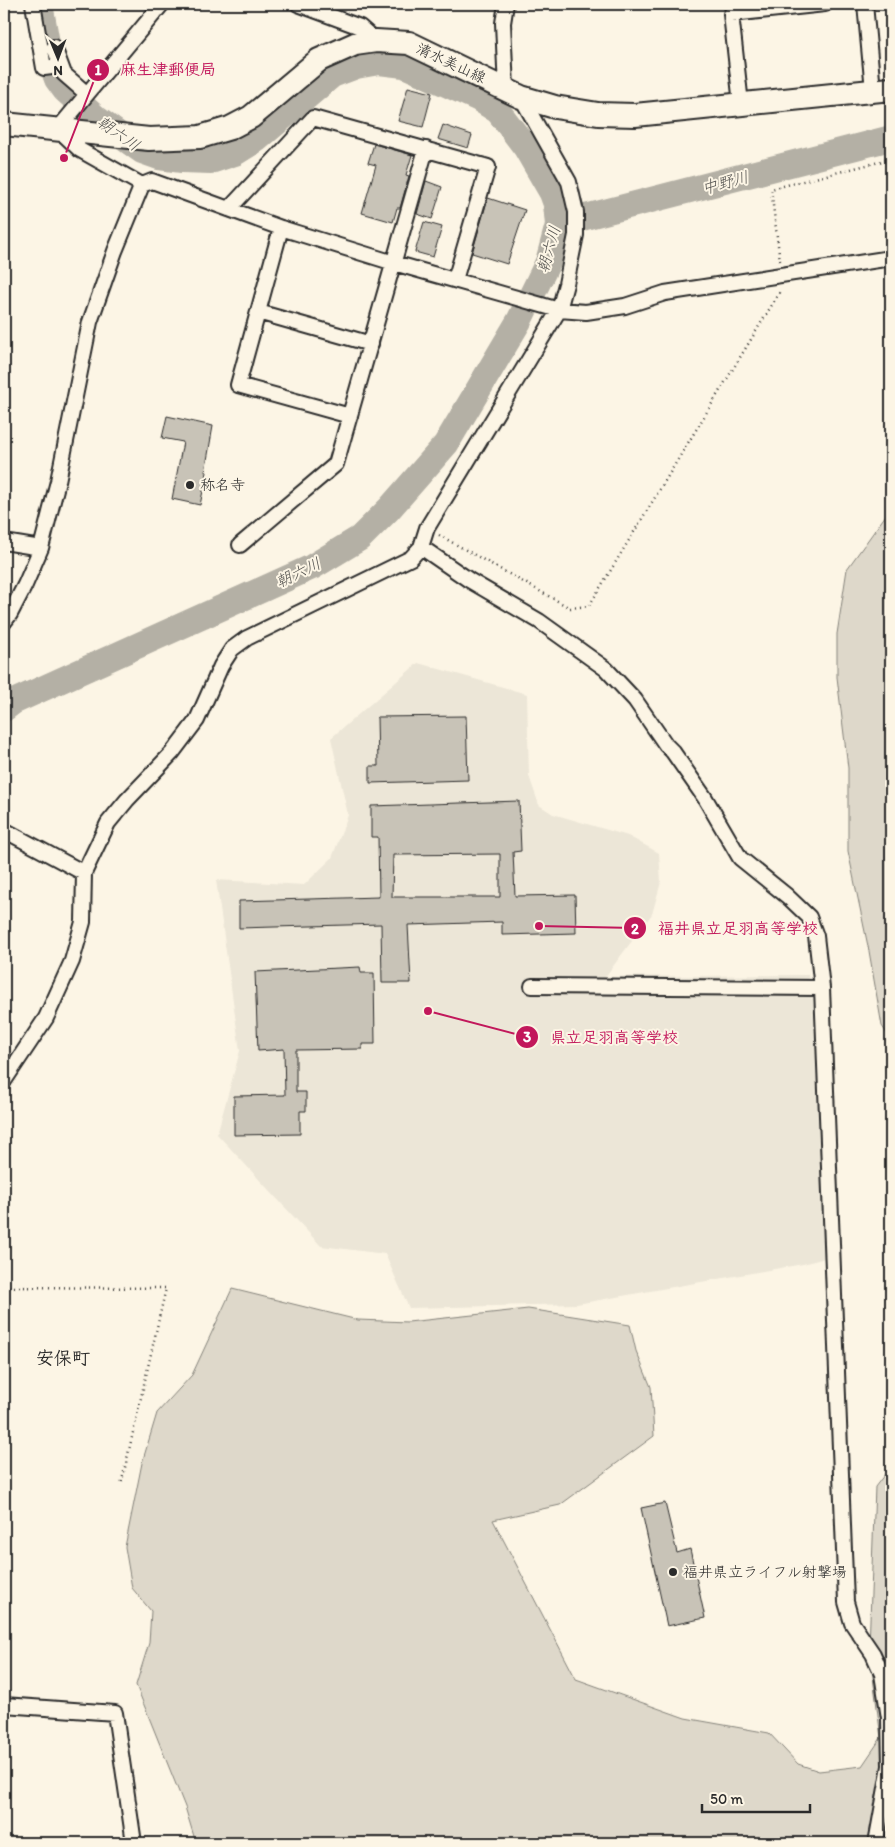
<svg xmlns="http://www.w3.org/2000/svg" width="895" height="1847" font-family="Itim,'Klee One',sans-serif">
  <rect width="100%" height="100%" fill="#fcf5e5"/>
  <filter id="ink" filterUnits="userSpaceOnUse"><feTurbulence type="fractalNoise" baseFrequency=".02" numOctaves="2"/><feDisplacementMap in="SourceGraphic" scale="10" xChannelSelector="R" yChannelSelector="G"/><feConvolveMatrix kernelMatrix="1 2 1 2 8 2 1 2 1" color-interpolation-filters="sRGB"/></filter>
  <g filter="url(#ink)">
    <path fill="#ece6d7" d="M 418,663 L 527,694 L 529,776 L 539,805 L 553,814 L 628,836 L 659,853 L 661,882 L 652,914 L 605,977 L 808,975 L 813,998 L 825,1258 L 803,1264 L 577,1304 L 409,1308 L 385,1254 L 321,1246 L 217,1134 L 240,1051 L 216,880 L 304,885 L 332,858 L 348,815 L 331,738 Z"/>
    <path fill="#ded8ca" stroke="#84827a" d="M 891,508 L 891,1040 L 882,1026 L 869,951 L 848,851 L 848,768 L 837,677 L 837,634 L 847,569 Z
      M 232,1289 L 358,1320 L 408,1322 L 528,1309 L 630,1325 L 636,1351 L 651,1387 L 654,1436 L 560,1505 L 493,1520 L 576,1679 L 685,1718 L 769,1733 L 798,1764 L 819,1771 L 862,1766 L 881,1738 L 869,1647 L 875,1487 L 891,1466 L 891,1843 L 196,1843 L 185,1807 L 136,1685 L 149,1643 L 151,1611 L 132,1588 L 125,1547 L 142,1463 L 157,1413 L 192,1375 Z"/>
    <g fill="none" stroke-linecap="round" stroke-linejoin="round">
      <path stroke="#b4b0a5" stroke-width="26" d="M 558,225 L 589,216 L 891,138
        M 4,709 L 13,702 L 312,567 L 360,538 L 389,509 L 446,444 L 519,321 L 548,262 L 558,225 L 556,204 L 552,193 L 526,148 L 498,111 L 479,99 L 404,65 L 379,62 L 356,66 L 332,75 L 256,140 L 235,153 L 211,161 L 182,160 L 159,157 L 142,151 L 96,118 L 65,90 L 57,79 L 50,60 L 40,4"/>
    </g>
    <path fill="#c8c3b7" stroke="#2b2b2b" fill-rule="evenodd" d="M 408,87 L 432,93 L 423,127 L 398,121 Z
      M 443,125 L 472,135 L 468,148 L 438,139 Z
      M 374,144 L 412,155 L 406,175 L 409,176 L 400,208 L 397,208 L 393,222 L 362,213 L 376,165 L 368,163 Z
      M 426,181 L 442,187 L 432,219 L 417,214 Z
      M 488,198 L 525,210 L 507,264 L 472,253 Z
      M 424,222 L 442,227 L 433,257 L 415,252 Z
      M 167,416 L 213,426 L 205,472 L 207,472 L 200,505 L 172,499 L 183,442 L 162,438 Z
      M 466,716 L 468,780 L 370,783 L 370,766 L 378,766 L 377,717 Z
      M 519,801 L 521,851 L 513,852 L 515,896 L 575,895 L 576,933 L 502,935 L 502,922 L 408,925 L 411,983 L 382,983 L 381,924 L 239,928 L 239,901 L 379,897 L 378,837 L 371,837 L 371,806 ZM 500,854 L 500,897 L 392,897 L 393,855 Z
      M 360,967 L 361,973 L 374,973 L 375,1044 L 362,1044 L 362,1049 L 296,1050 L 296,1092 L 306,1092 L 306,1111 L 300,1111 L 300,1134 L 234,1135 L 234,1096 L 285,1095 L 284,1049 L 258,1051 L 255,972 Z
      M 665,1503 L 677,1553 L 690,1549 L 705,1618 L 667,1626 L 641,1508 Z"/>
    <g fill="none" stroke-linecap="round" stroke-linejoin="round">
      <g stroke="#2b2b2b" stroke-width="18">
        <path id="minor" d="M 33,4 L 44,68 L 60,66
          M 298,4 L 360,27 L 376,41
          M 506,4 L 503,23 L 506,89
          M 865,4 L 873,90
          M 54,47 L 64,74 L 87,94
          M 741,104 L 731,14 L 825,4
          M 142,185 L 80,150 L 58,129 L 162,4
          M 229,209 L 313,118 L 488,167 L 455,280
          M 281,228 L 238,385 L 350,416
          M 258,312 L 371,344
          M 4,542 L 41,548
          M 240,545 L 336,464 L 426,149
          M 421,547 L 469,580 L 539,621 L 606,669 L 635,700 L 666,745 L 673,752 L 705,798 L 740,858 L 787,896 L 809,917 L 816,936 L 822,988 L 846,1602 L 852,1623 L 873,1654 L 882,1674 L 889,1718 L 890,1766 L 876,1843
          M 4,622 L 10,614 L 25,585 L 41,548 L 58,481 L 90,322 L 115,251 L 142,185 L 152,181 L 281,228 L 394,263 L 559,310 L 586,312 L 625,306 L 665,293 L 891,258
          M 4,830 L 84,873
          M 532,986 L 822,988
          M 4,1081 L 46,1018 L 72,961 L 83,922 L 84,873 L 108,823 L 127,800 L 172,753 L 197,720 L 221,666 L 232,649 L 247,638 L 411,558 L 421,547 L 427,528 L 559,310 L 566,284 L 576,235 L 576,212 L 569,182 L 521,97
          M 4,1705 L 115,1713 L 134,1843"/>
      </g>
      <g stroke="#2b2b2b" stroke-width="26">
        <path id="primary" d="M 4,124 L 149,139 L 200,137 L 230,128 L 251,117 L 319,60 L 355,44 L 376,41 L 409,43 L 521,97 L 555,107 L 598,114 L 635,115 L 891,89"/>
      </g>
      <path stroke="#2b2b2b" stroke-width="2.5" stroke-dasharray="1 4" stroke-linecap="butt" d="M 780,261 L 771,189 L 891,159
        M 439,535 L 570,608 L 589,606 L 781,290
        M 4,1287 L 166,1288 L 121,1485"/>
      <use href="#minor" stroke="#fcf5e5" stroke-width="14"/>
      <use href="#primary" stroke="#fcf5e5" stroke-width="22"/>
    </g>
  </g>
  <g fill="#2b2b2b" stroke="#fcf5e5" stroke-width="2">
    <circle cx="190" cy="485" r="5"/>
    <circle cx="673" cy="1572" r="5"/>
  </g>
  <g text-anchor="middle" stroke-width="4" stroke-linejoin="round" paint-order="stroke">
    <g font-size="15" fill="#2b2b2b" stroke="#fcf5e5">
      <text transform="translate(451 63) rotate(25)" y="5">清水美山線</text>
    </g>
    <g font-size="15" fill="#2b2b2b" stroke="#fcf5e5" text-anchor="start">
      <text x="200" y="490">称名寺</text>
      <text x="683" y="1577">福井県立ライフル射撃場</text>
    </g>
    <g font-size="16" font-style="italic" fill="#545350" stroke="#fcf5e5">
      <text transform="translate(119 133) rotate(35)" y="6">朝六川</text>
      <text transform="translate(725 182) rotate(-15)" y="6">中野川</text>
      <text transform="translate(548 249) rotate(-74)" y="6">朝六川</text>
      <text transform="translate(298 572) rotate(-26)" y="6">朝六川</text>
    </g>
    <g font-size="18" font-weight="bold" fill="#2b2b2b" stroke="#fcf5e5">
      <text x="63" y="1364">安保町</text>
    </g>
  </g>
  <path fill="none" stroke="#c2185b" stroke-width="2" d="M64 158L98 70M539 926L635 928M428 1011L527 1037"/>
  <g fill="#c2185b" stroke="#fcf5e5" stroke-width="2">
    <circle cx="64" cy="158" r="5"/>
    <circle cx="539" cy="926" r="5"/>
    <circle cx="428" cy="1011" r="5"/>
    <circle cx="98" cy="70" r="12"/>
    <circle cx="635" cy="928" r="12"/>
    <circle cx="527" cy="1037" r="12"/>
  </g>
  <g font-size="15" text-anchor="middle" font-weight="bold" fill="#fff">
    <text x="98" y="75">1</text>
    <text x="635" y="934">2</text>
    <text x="527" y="1042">3</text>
  </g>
  <g font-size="16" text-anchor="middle" font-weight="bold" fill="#c2185b" stroke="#fcf5e5" stroke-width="4" stroke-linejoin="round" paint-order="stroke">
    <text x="168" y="75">麻生津郵便局</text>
    <text x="738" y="934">福井県立足羽高等学校</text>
    <text x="614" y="1043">県立足羽高等学校</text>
  </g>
  <rect width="895" height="1847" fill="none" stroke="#fcf5e5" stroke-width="20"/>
  <rect x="10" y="10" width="875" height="1827" fill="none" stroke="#2b2b2b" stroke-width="2" filter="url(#ink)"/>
  <g transform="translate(58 58) rotate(179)" stroke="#fcf5e5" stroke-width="4" paint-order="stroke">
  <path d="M0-4L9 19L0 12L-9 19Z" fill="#2b2b2b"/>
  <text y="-8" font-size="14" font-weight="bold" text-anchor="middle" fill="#2b2b2b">N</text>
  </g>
  <path d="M702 1804v8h108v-8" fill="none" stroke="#2b2b2b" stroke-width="2.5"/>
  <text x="710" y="1804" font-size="15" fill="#2b2b2b" stroke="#fcf5e5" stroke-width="4" paint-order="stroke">50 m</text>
</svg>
